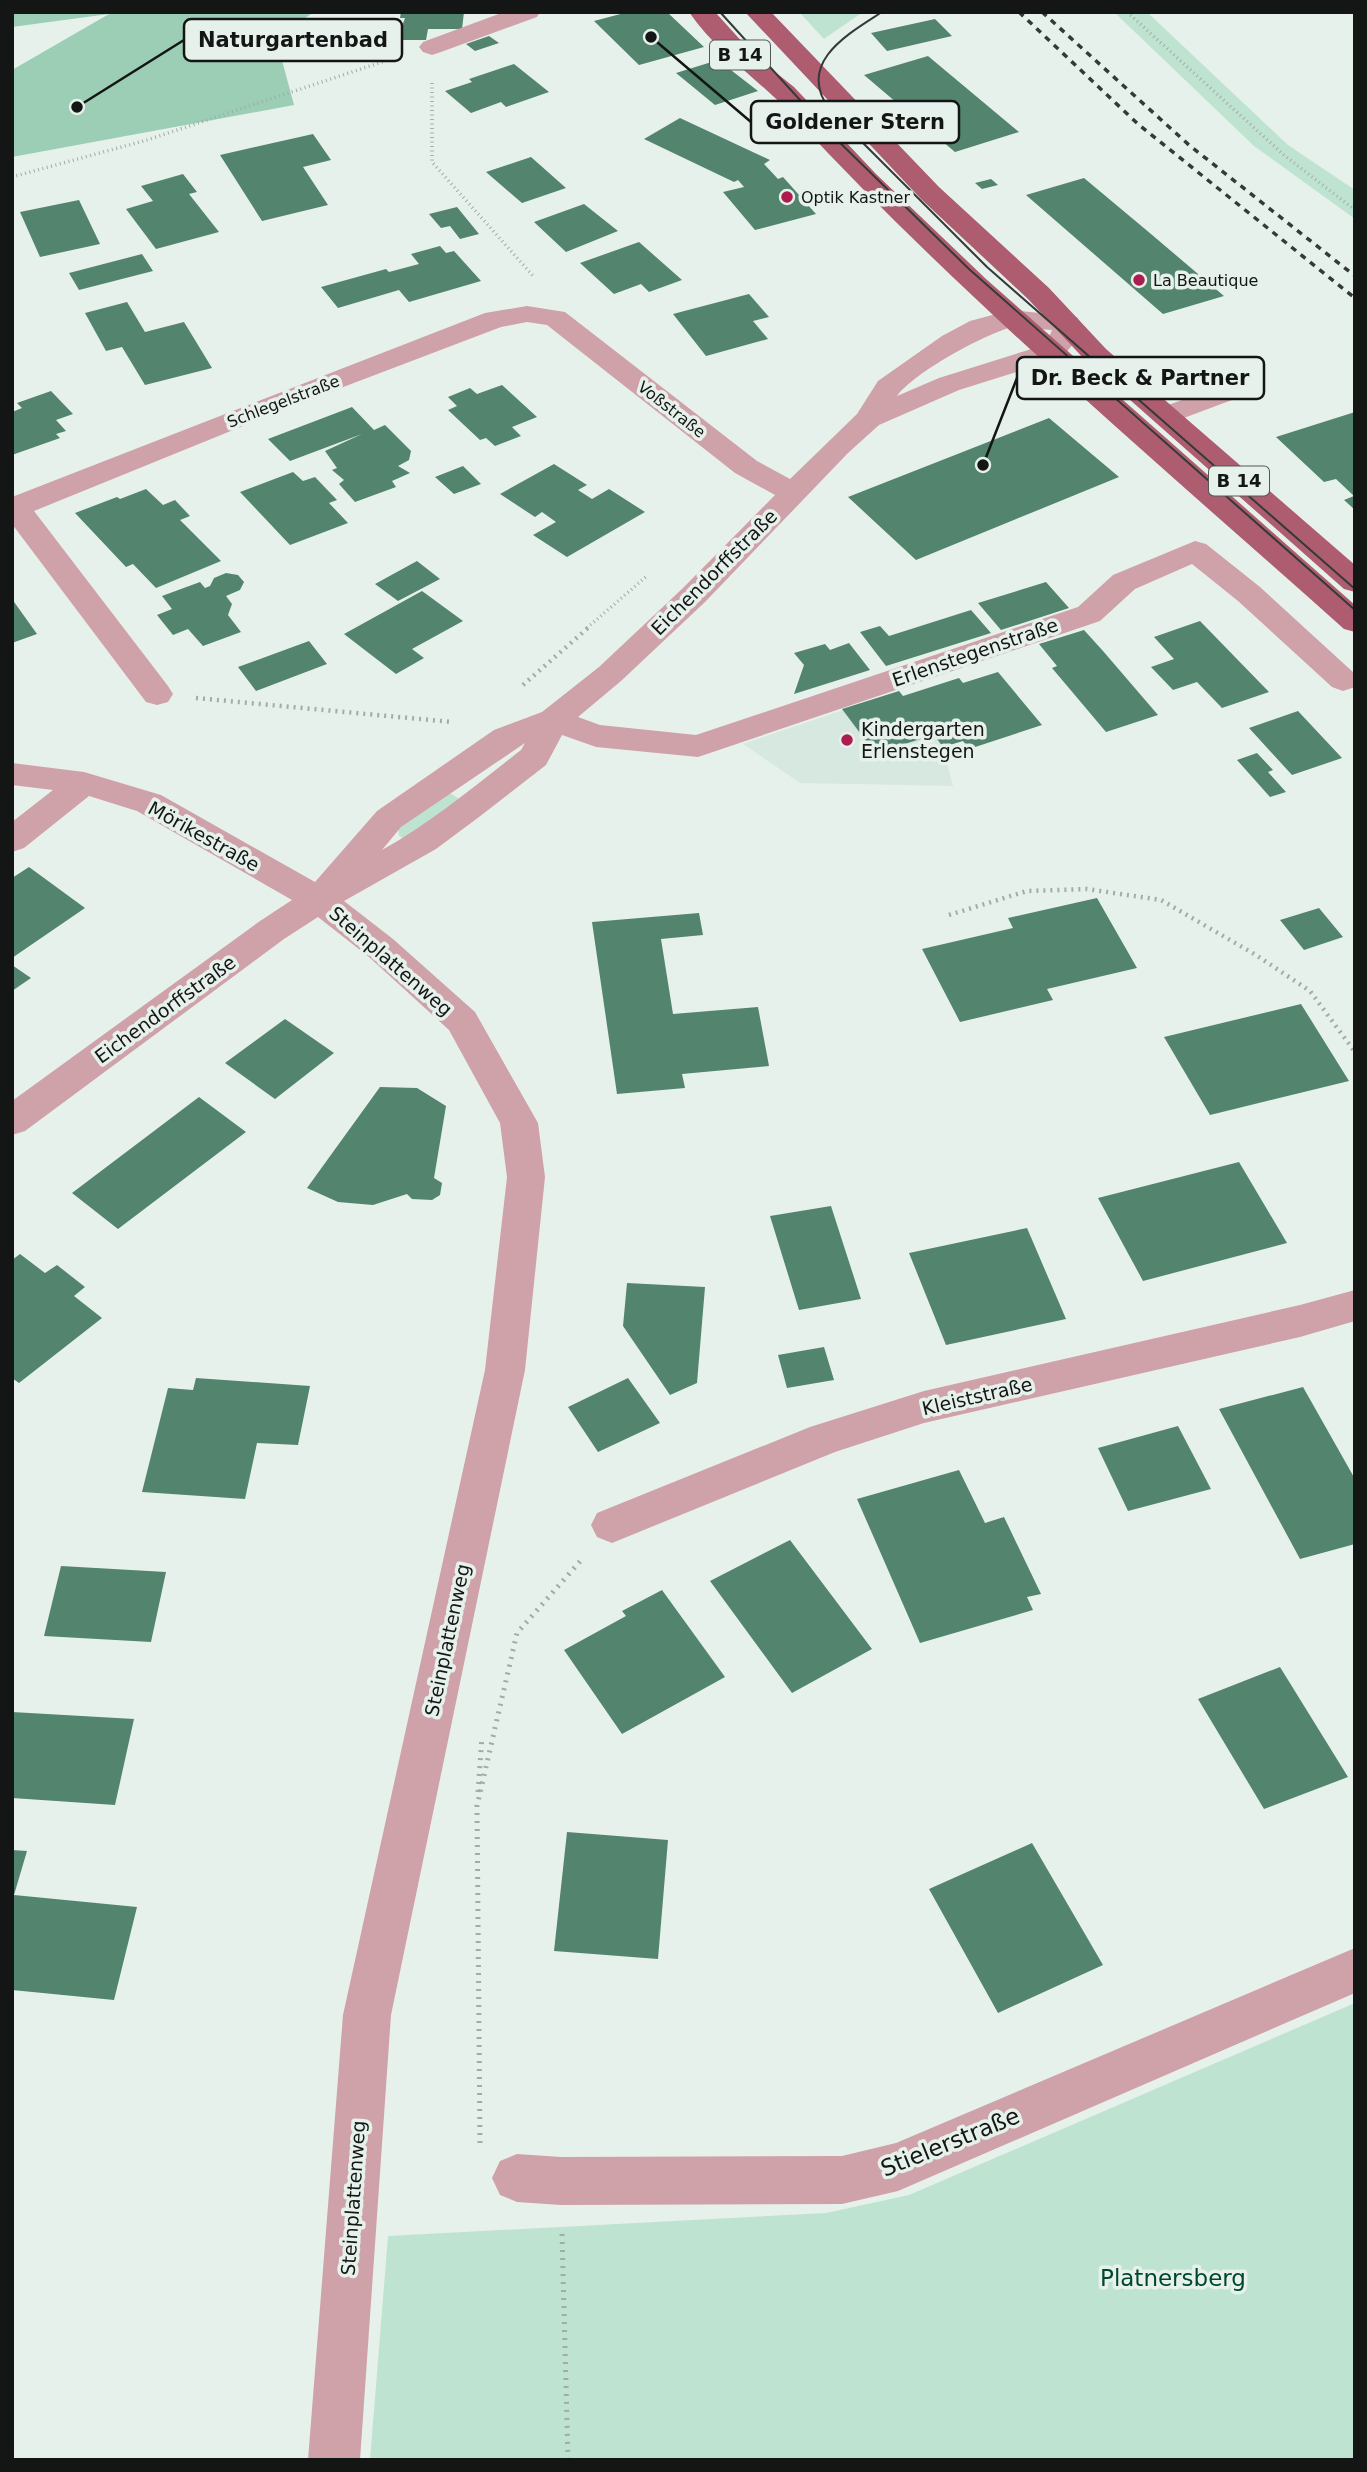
<svg xmlns="http://www.w3.org/2000/svg" width="1367" height="2472" font-family="'DejaVu Sans',sans-serif">
  <rect width="100%" height="100%" fill="#e7f1ec"/>
  <path fill="#d6e8df" d="M 899,691 L 943,747 L 953,786 L 800,783 L 743,744 Z"/>
  <path fill="#bfe3d1" d="M 799,12 L 863,12 L 824,39 Z
    M 1114,12 L 1147,12 L 1288,145 L 1355,190 L 1355,219 L 1254,146 Z
    M 447,791 L 461,800 L 405,839 L 399,836 L 398,828 Z
    M 1355,2003 L 1355,2460 L 370,2460 L 388,2236 L 826,2213 L 909,2195 Z"/>
  <path fill="#9bceb5" d="M 12,12 L 314,12 L 276,38 L 294,105 L 12,157 L 12,70 L 109,14 L 12,27 Z"/>
  <path fill="#53846e" d="M 401,12 L 464,12 L 462,29 L 428,29 L 426,40 L 402,40 L 403,32 L 400,32 L 405,18 L 400,18 Z
    M 628,12 L 667,12 L 704,47 L 639,65 L 594,21 Z
    M 935,19 L 952,36 L 887,51 L 871,33 Z
    M 489,36 L 499,43 L 475,51 L 466,44 Z
    M 928,56 L 1019,132 L 955,152 L 864,75 Z
    M 718,60 L 758,91 L 715,105 L 676,73 Z
    M 514,64 L 549,92 L 506,107 L 501,102 L 471,113 L 445,91 L 472,82 L 469,79 Z
    M 680,118 L 770,160 L 764,164 L 778,179 L 783,177 L 816,214 L 755,230 L 723,192 L 744,187 L 738,180 L 734,182 L 644,139 Z
    M 313,134 L 331,160 L 303,167 L 328,205 L 262,221 L 220,155 Z
    M 531,157 L 566,188 L 522,203 L 486,172 Z
    M 183,174 L 197,192 L 189,194 L 219,232 L 156,249 L 126,209 L 153,201 L 141,186 Z
    M 1084,178 L 1151,234 L 1224,296 L 1163,314 L 1026,195 Z
    M 991,179 L 998,185 L 982,189 L 975,183 Z
    M 79,200 L 100,244 L 40,257 L 20,212 Z
    M 584,204 L 618,231 L 566,252 L 534,222 Z
    M 457,207 L 479,234 L 460,239 L 450,226 L 441,228 L 429,214 Z
    M 639,242 L 682,280 L 649,292 L 641,284 L 614,294 L 580,263 Z
    M 440,246 L 446,253 L 454,251 L 481,281 L 409,302 L 399,290 L 338,308 L 321,287 L 386,269 L 389,272 L 419,264 L 411,254 Z
    M 142,254 L 153,271 L 79,290 L 69,273 Z
    M 749,294 L 769,317 L 753,321 L 768,339 L 706,356 L 673,314 Z
    M 127,302 L 145,332 L 184,322 L 212,368 L 145,385 L 122,347 L 106,351 L 85,313 Z
    M 502,385 L 537,417 L 512,427 L 521,436 L 495,446 L 486,438 L 480,440 L 448,410 L 457,406 L 448,397 L 470,388 L 477,394 Z
    M 51,391 L 73,414 L 56,420 L 66,431 L 56,434 L 60,438 L 12,455 L 12,412 L 22,408 L 17,403 Z
    M 352,407 L 374,430 L 385,425 L 411,451 L 409,460 L 398,466 L 410,473 L 392,481 L 396,487 L 355,502 L 339,484 L 344,480 L 332,470 L 337,468 L 325,451 L 362,434 L 290,461 L 268,439 Z
    M 1355,412 L 1355,510 L 1344,500 L 1354,496 L 1336,479 L 1324,482 L 1276,437 Z
    M 1049,418 L 1119,477 L 916,560 L 848,497 Z
    M 554,464 L 587,485 L 578,490 L 592,499 L 609,489 L 645,512 L 567,557 L 533,535 L 556,522 L 542,512 L 535,517 L 500,494 Z
    M 463,466 L 481,484 L 454,494 L 435,477 Z
    M 293,472 L 303,481 L 315,477 L 337,500 L 329,503 L 348,523 L 290,545 L 240,492 Z
    M 146,489 L 163,505 L 175,500 L 190,516 L 180,520 L 221,561 L 156,588 L 133,564 L 126,567 L 75,513 L 117,497 L 120,499 Z
    M 417,561 L 440,579 L 398,601 L 375,584 Z
    M 226,573 L 238,575 L 244,582 L 240,590 L 226,596 L 232,604 L 228,615 L 241,632 L 203,646 L 188,629 L 173,635 L 157,615 L 172,609 L 162,596 L 200,582 L 205,588 L 210,586 L 214,578 Z
    M 1046,582 L 1069,608 L 1001,630 L 978,603 Z
    M 422,591 L 463,621 L 412,649 L 424,658 L 396,674 L 344,634 Z
    M 12,599 L 37,634 L 12,643 Z
    M 971,610 L 991,633 L 886,666 L 860,632 L 880,626 L 889,636 Z
    M 1200,621 L 1234,656 L 1269,692 L 1222,708 L 1197,682 L 1173,690 L 1151,667 L 1174,659 L 1154,637 Z
    M 1084,630 L 1103,651 L 1158,715 L 1106,732 L 1052,668 L 1057,666 L 1039,644 Z
    M 309,641 L 327,664 L 256,691 L 238,667 Z
    M 849,643 L 870,670 L 794,694 L 804,665 L 794,653 L 825,644 L 830,650 Z
    M 998,672 L 1042,725 L 969,749 L 963,741 L 943,747 L 934,735 L 875,753 L 842,709 L 899,691 L 903,696 L 959,678 L 963,683 Z
    M 1298,711 L 1342,758 L 1292,775 L 1249,728 Z
    M 1257,753 L 1273,770 L 1268,772 L 1286,792 L 1270,797 L 1237,760 Z
    M 29,867 L 85,908 L 12,958 L 12,878 Z
    M 1097,898 L 1137,968 L 1047,989 L 1053,1000 L 960,1022 L 922,949 L 1013,928 L 1008,918 Z
    M 1319,908 L 1343,937 L 1304,950 L 1280,920 Z
    M 699,913 L 703,935 L 661,939 L 673,1014 L 758,1007 L 769,1066 L 682,1074 L 685,1088 L 617,1094 L 592,922 Z
    M 12,965 L 31,978 L 12,991 Z
    M 1301,1004 L 1349,1081 L 1210,1115 L 1164,1037 Z
    M 285,1019 L 334,1053 L 275,1099 L 225,1063 Z
    M 380,1087 L 417,1088 L 446,1106 L 434,1178 L 442,1183 L 440,1195 L 432,1200 L 412,1199 L 407,1194 L 373,1205 L 338,1202 L 307,1188 Z
    M 199,1097 L 246,1132 L 118,1229 L 72,1193 Z
    M 1239,1162 L 1287,1243 L 1143,1281 L 1098,1198 Z
    M 831,1206 L 861,1299 L 799,1310 L 770,1216 Z
    M 1027,1228 L 1066,1319 L 946,1345 L 909,1253 Z
    M 20,1254 L 45,1273 L 57,1265 L 85,1287 L 74,1296 L 102,1318 L 19,1383 L 12,1378 L 12,1260 Z
    M 627,1283 L 705,1287 L 697,1383 L 670,1395 L 623,1326 Z
    M 824,1347 L 834,1380 L 787,1388 L 778,1355 Z
    M 196,1378 L 310,1386 L 298,1445 L 257,1443 L 245,1499 L 142,1492 L 168,1388 L 193,1390 Z
    M 628,1378 L 660,1423 L 598,1452 L 568,1407 Z
    M 1303,1387 L 1355,1479 L 1355,1544 L 1300,1559 L 1219,1409 Z
    M 1178,1426 L 1211,1489 L 1128,1511 L 1098,1448 Z
    M 959,1470 L 985,1523 L 1004,1517 L 1041,1594 L 1027,1597 L 1033,1610 L 920,1643 L 857,1499 Z
    M 790,1540 L 872,1649 L 792,1693 L 710,1581 Z
    M 61,1566 L 166,1572 L 151,1642 L 44,1636 Z
    M 662,1590 L 725,1677 L 622,1734 L 564,1650 L 626,1616 L 622,1611 Z
    M 1280,1667 L 1348,1777 L 1264,1809 L 1198,1699 Z
    M 12,1712 L 134,1719 L 115,1805 L 12,1798 Z
    M 567,1832 L 668,1840 L 658,1959 L 554,1951 Z
    M 1032,1843 L 1103,1965 L 998,2013 L 929,1889 Z
    M 12,1850 L 27,1851 L 14,1895 L 137,1907 L 114,2000 L 12,1990 Z"/>
  <g fill="none" stroke-linecap="round" stroke-linejoin="round">
    <path stroke="#a3aba7" stroke-width="3.5" stroke-dasharray="1 3.5" stroke-linecap="butt" d="M 1127,12 L 1285,156 L 1355,210
      M 432,83 L 432,162 L 534,277
      M 12,177 L 147,140 L 394,58
      M 587,628 L 648,575"/>
    <path stroke="#a3aba7" stroke-width="4.5" stroke-dasharray="2 5" stroke-linecap="butt" d="M 523,685 L 589,627
      M 196,698 L 452,722
      M 949,915 L 1027,891 L 1087,889 L 1161,900 L 1256,955 L 1310,991 L 1355,1052"/>
    <path stroke="#a3aba7" stroke-width="5" stroke-dasharray="2 6" stroke-linecap="butt" d="M 478,1792 L 482,1737
      M 480,2143 L 477,1806 L 517,1633 L 583,1558
      M 562,2234 L 568,2460"/>
    <path fill="#cfa1a9" fill-rule="evenodd" d="M 504,12 L 540,12 L 537,17 L 441,52 L 432,55 L 423,52 L 419,47 L 423,42 Z
      M 527,306 L 565,312 L 757,461 L 790,479 L 857,414 L 878,381 L 942,336 L 970,321 L 1011,310 L 1077,317 L 1081,323 L 1077,340 L 1061,358 L 959,390 L 879,425 L 848,453 L 705,602 L 621,681 L 578,717 L 600,725 L 696,735 L 1078,607 L 1113,575 L 1195,541 L 1206,544 L 1260,587 L 1354,673 L 1355,687 L 1343,691 L 1332,687 L 1238,601 L 1192,564 L 1135,589 L 1100,621 L 698,757 L 596,747 L 562,735 L 546,765 L 479,817 L 436,849 L 344,901 L 393,939 L 475,1012 L 538,1123 L 545,1177 L 525,1370 L 391,2015 L 360,2460 L 308,2460 L 343,2015 L 485,1370 L 507,1177 L 500,1123 L 449,1030 L 369,957 L 318,917 L 284,939 L 25,1131 L 12,1135 L 12,1101 L 260,921 L 292,900 L 137,811 L 89,796 L 24,848 L 12,852 L 12,822 L 53,790 L 12,785 L 12,763 L 84,772 L 161,795 L 315,882 L 377,811 L 494,730 L 542,712 L 599,667 L 683,588 L 775,495 L 735,473 L 547,325 L 527,322 L 501,327 L 275,413 L 34,511 L 168,686 L 173,694 L 168,702 L 157,705 L 146,702 L 12,524 L 12,497 L 485,313 ZM 1012,327 L 1052,330 L 1048,340 L 1041,346 L 939,378 L 897,396 C 915,372 983,335 1012,327 ZM 525,743 L 521,750 C 476,785 432,822 382,850 L 401,827 Z
      M 1222,385 L 1232,388 L 1237,394 L 1232,400 L 1165,425 L 1155,422 L 1150,416 L 1155,410 Z
      M 1355,1290 L 1355,1321 L 1300,1337 L 924,1423 L 835,1452 L 612,1543 L 597,1537 L 591,1525 L 597,1513 L 810,1427 L 924,1391 L 1300,1305 Z
      M 1355,1948 L 1355,1993 L 898,2191 L 842,2204 L 561,2205 L 517,2202 L 500,2195 L 492,2178 L 500,2161 L 517,2154 L 561,2157 L 842,2156 L 896,2143 Z"/>
    <path fill="#ad5d6f" fill-rule="evenodd" d="M 689,12 L 715,12 L 755,56 L 794,87 L 876,174 L 986,279 L 1355,605 L 1355,632 L 1344,629 C 1157,462 964,300 794,117 C 760,80 717,53 689,12 Z
      M 745,12 L 771,12 L 939,187 L 1049,288 L 1106,349 L 1355,565 L 1355,592 L 1344,589 L 1086,361 L 1029,300 L 921,199 Z"/>
    <path stroke="#353938" stroke-width="2" d="M 720,12 L 830,133 L 969,269 L 1355,610
      M 882,12 C 848,34 795,63 830,110 L 987,267 L 1355,589"/>
    <path stroke="#353938" stroke-width="3.5" stroke-dasharray="6 6" stroke-linecap="butt" d="M 1019,12 L 1139,125 L 1355,298
      M 1042,12 L 1189,145 L 1355,276"/>
  </g>
  <g fill="#ad1c51" stroke="#e7f1ec" stroke-width="2.5">
    <circle cx="787" cy="197" r="7"/>
    <circle cx="1139" cy="280" r="7"/>
    <circle cx="847" cy="740" r="7"/>
  </g>
  <g text-anchor="middle" stroke-width="7" stroke-linejoin="round" paint-order="stroke">
    <g font-size="16" fill="#131615" stroke="#e7f1ec" text-anchor="start">
      <text x="801" y="203">Optik Kastner</text>
      <text x="1153" y="286">La Beautique</text>
    </g>
    <g font-size="16" fill="#131615" stroke="#e7f1ec">
      <text transform="translate(283 401) rotate(-21)" y="6">Schlegelstraße</text>
      <text transform="translate(672 409) rotate(38)" y="6">Voßstraße</text>
    </g>
    <g fill="#e7f1ec" stroke="#535856" stroke-width="2">
      <rect x="710" y="40.5" width="60" height="29" rx="5"/>
      <rect x="1209" y="466.5" width="60" height="29" rx="5"/>
    </g>
    <g font-size="18" font-weight="bold" fill="#131615">
      <text x="740" y="61">B 14</text>
      <text x="1239" y="487">B 14</text>
    </g>
    <g font-size="19" fill="#131615" stroke="#e7f1ec">
      <text transform="translate(714 572) rotate(-45)" y="7">Eichendorffstraße</text>
      <text transform="translate(975 652) rotate(-19)" y="7">Erlenstegenstraße</text>
      <text transform="translate(204 836) rotate(29)" y="7">Mörikestraße</text>
      <text transform="translate(391 961) rotate(41)" y="7">Steinplattenweg</text>
      <text transform="translate(165 1009) rotate(-36)" y="7">Eichendorffstraße</text>
      <text transform="translate(977 1396) rotate(-13)" y="7">Kleiststraße</text>
      <text transform="translate(447 1640) rotate(-78)" y="7">Steinplattenweg</text>
      <text transform="translate(353 2198) rotate(-86)" y="7">Steinplattenweg</text>
    </g>
    <g font-size="19" fill="#131615" stroke="#e7f1ec" text-anchor="start">
      <text x="861" y="736">Kindergarten<tspan x="861" dy="22">Erlenstegen</tspan></text>
    </g>
    <g font-size="23" fill="#131615" stroke="#e7f1ec">
      <text transform="translate(950 2142) rotate(-22)" y="8">Stielerstraße</text>
    </g>
    <g font-size="23" fill="#014730" stroke="#e7f1ec">
      <text x="1173" y="2286">Platnersberg</text>
    </g>
  </g>
  <path fill="none" stroke="#131615" stroke-width="2.5" d="M77 107L184 40M651 37L751 122M983 465L1017 378"/>
  <g fill="#131615" stroke="#e7f1ec" stroke-width="2.5">
    <circle cx="77" cy="107" r="7"/>
    <circle cx="651" cy="37" r="7"/>
    <circle cx="983" cy="465" r="7"/>
  </g>
  <g fill="#e7f1ec" stroke="#131615" stroke-width="2.5">
    <rect x="184" y="19" width="218" height="42" rx="7"/>
    <rect x="751" y="101" width="208" height="42" rx="7"/>
    <rect x="1017" y="357" width="247" height="42" rx="7"/>
  </g>
  <g font-size="21" text-anchor="middle" font-weight="bold" fill="#131615">
    <text x="293" y="47">Naturgartenbad</text>
    <text x="855" y="129">Goldener Stern</text>
    <text x="1140" y="385">Dr. Beck &amp; Partner</text>
  </g>
  <rect width="1367" height="2472" fill="none" stroke="#131615" stroke-width="28"/>
</svg>
